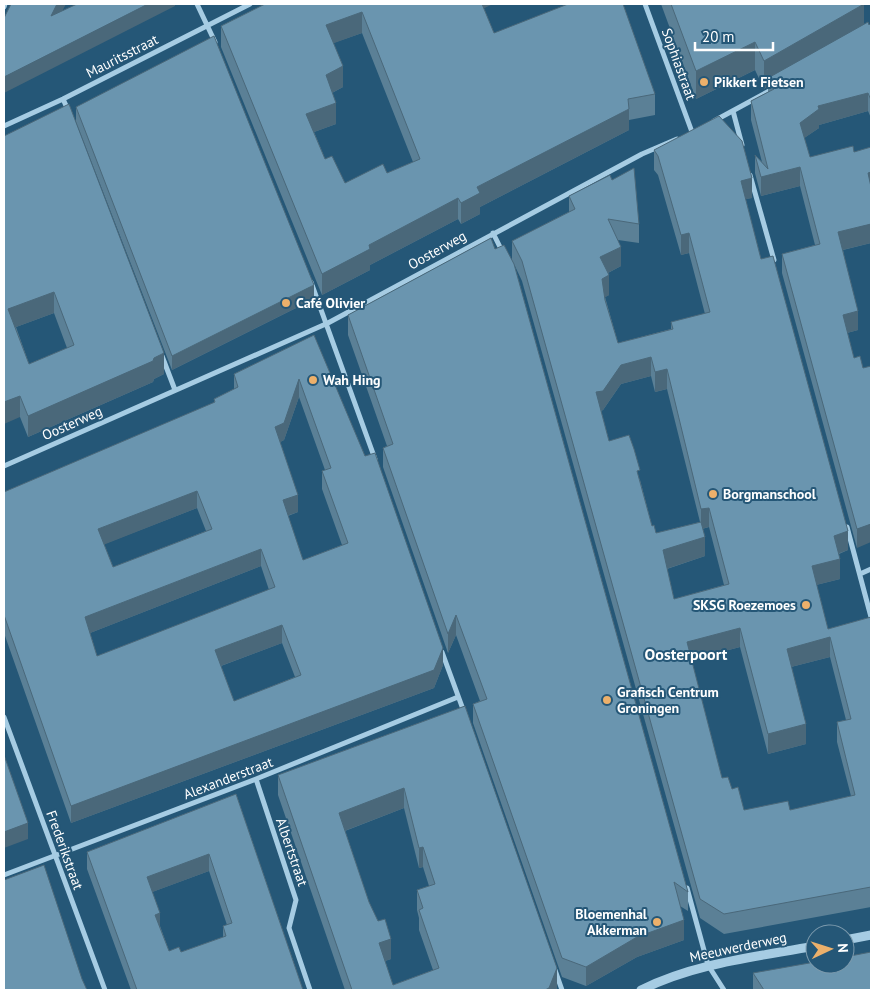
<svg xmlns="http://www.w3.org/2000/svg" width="875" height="994" font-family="'PT Sans',sans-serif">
  <rect width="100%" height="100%" fill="#255777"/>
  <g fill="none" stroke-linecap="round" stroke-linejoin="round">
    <path stroke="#a6cce3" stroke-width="5" d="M 197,4 L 215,42
      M 645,4 L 692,132
      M 4,7 L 5,4
      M 63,99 L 68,110
      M 733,111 L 742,145
      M 714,121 L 773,89
      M 4,126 L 63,99 L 250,4
      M 750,175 L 774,260
      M 493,233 L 502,251
      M 311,282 L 375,459
      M 162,356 L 175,390
      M 4,466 L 328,323 L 642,154 L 677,139
      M 847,527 L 871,617
      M 860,574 L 871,569
      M 442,652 L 464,712
      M 4,717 L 105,990
      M 256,779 L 296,900 L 289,928 L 310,990
      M 4,875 L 256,779 L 458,697
      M 687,888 L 708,965 L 724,990
      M 555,970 L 562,990"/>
    <path stroke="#a6cce3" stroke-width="9" d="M 845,940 L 871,935
      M 641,990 C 695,963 756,957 815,946"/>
  </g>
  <path fill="#5b8096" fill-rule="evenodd" d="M 265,4 L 484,9 L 494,33 L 655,94 L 655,115 L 629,120 L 629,130 L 480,207 L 480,214 L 461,224 L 458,219 L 370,265 L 370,270 L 322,295 L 221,47 L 221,26 ZM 362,33 L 413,162 L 387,173 L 345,183 L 325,159 L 314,132 L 336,124 L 332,93 L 343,87 L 333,43 Z
    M 661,4 L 864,4 L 864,24 L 869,25 L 871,23 L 871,118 L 868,111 L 819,125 L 819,128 L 804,138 L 810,157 L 871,243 L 843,250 L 858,330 L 847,333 L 854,358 L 860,356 L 857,548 L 782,273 L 782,254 L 815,245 L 800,186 L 761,196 L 755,173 L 755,155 L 762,162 L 751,120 L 751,101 L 768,92 L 768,86 L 764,89 L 755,70 L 696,99 Z
    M 76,107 L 314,299 L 172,370 L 76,122 Z
    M 4,136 L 164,374 L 154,379 L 153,382 L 28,437 L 20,417 ZM 54,313 L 67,348 L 29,364 L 16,327 Z
    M 654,150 L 752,198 L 745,199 L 761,259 L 848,550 L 839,554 L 840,579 L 816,585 L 828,629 L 871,617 L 871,907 L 724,934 L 700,918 L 522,281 L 514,264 L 688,892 L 688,911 L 680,906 L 684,940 L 637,957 L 586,986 L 562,977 L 473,723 L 473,704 L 480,701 L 456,635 L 448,653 L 383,467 L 383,448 L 387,446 L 348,335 L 348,315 L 495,249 L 512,260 L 512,241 L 569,212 L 569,196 L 639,224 L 639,243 L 618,240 L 621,266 L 608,273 L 609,295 L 605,297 L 618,343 L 671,329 L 671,322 L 705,314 L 689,253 L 681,255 L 658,175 L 654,170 ZM 651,376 L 655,392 L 667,389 L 700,522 L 656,533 L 652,526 L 640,480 L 609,441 L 601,411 L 603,410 L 621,384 ZM 709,527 L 724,585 L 674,599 L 667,569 L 705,556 L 702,529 ZM 740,647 L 768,754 L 806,744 L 791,667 L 830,657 L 846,720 L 837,722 L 837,742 L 851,796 L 790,810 L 744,810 L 732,789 L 722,778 L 691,660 Z
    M 314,335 L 443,665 L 434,688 L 71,823 L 4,633 L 4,492 L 214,403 L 214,399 L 234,389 L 234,374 ZM 299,397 L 325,470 L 322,471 L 322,489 L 342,545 L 303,560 L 288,516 L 298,512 L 280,442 L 284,440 ZM 197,508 L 206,531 L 113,567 L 104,544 ZM 261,566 L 269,590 L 97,656 L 90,633 ZM 282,643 L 295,677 L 234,701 L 221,666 Z
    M 465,706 L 557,988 L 556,990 L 345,990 L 278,795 L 278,775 ZM 404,808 L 419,868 L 423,867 L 429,886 L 417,890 L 417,910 L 419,918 L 419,930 L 433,970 L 393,985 L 385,961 L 391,959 L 369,902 L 345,831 Z
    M 236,794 L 303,990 L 131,990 L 87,869 L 87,852 ZM 209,871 L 227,925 L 223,926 L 223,937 L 181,952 L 169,951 L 160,926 L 152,892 Z
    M 753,973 L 871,990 L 753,990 Z"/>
  <path fill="#4a687a" d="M 57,4 L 66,4 L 51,32 L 51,16 Z
    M 148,4 L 175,4 L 175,6 L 4,93 L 4,77 Z
    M 476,4 L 493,4 L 476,12 Z
    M 864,4 L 864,31 L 768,78 L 768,86 L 764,89 L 764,61 Z
    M 362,12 L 362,33 L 326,46 L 326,25 Z
    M 755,42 L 755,70 L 696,99 L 696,71 Z
    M 343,66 L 343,87 L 326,96 L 326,75 Z
    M 868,93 L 868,111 L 819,125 L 819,128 L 800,141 L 800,123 L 818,106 Z
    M 336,103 L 336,124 L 306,135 L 306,114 Z
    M 629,109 L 629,130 L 480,207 L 480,214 L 461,224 L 461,203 L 477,187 Z
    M 800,167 L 800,186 L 761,196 L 761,177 Z
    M 871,172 L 871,191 L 868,173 Z
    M 752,178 L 752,198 L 741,200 L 741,181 Z
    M 458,198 L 458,219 L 370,265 L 370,270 L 322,295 L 322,274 L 369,245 Z
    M 871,224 L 871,243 L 838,251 L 838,232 Z
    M 689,233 L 689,253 L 681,255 L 681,235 Z
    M 621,247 L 621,266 L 600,277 L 600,257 Z
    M 609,275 L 609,295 L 602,299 L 602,279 Z
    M 314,285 L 314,299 L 172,370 L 172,356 Z
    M 54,292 L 54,313 L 8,330 L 8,309 Z
    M 858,311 L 858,330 L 843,334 L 843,315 Z
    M 164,353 L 164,374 L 154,379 L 153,382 L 28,437 L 28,416 Z
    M 651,357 L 651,376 L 621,384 L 603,410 L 596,412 L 596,392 L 621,365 Z
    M 667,369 L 667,389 L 655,392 L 655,372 Z
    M 299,379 L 299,397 L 284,440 L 275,445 L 275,427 Z
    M 20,396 L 20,417 L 4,424 L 4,402 Z
    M 197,491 L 197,508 L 98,547 L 98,529 Z
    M 298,495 L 298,512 L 283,517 L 283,500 Z
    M 709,508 L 709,527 L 701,529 L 701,509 Z
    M 871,524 L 871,542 L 857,548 L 857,529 Z
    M 848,531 L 848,550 L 834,555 L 834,536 Z
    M 705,537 L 705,556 L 663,570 L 663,550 Z
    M 261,549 L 261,566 L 85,635 L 85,617 Z
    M 840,559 L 840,579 L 812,586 L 812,566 Z
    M 456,615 L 456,635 L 448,653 L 448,634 Z
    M 282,625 L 282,643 L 215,668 L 215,650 Z
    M 740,628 L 740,647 L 687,661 L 687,642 Z
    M 830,637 L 830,657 L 787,668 L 787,649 Z
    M 443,648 L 443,665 L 434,688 L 71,823 L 71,806 Z
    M 806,724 L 806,744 L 768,754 L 768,734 Z
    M 404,788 L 404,808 L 339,833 L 339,813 Z
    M 28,823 L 28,839 L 4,848 L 4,832 Z
    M 423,847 L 423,867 L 419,868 L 419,848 Z
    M 209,854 L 209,871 L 147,894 L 147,877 Z
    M 160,913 L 160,930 L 155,915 Z
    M 684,920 L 684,940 L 637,957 L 586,986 L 586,967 L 637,937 Z
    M 391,939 L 391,959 L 379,963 L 379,943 Z
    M 557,968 L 557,988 L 556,990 L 545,990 Z"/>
  <path fill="#6a95af" stroke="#4a687a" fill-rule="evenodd" d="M 11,4 L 57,4 L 51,16 L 77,4 L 148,4 L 4,77 L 4,18 Z
    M 265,4 L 482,4 L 494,33 L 568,4 L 623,4 L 655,94 L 628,99 L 629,109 L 477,187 L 480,193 L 461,203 L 458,198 L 369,245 L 370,249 L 322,274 L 221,26 ZM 362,12 L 420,159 L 387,173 L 383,164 L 345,183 L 332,156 L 325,159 L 306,114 L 336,103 L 326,75 L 343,66 L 326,25 Z
    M 671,4 L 864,4 L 764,61 L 755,42 L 696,71 Z
    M 868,22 L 869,25 L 871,23 L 871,100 L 868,93 L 818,106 L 819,109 L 800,123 L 810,157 L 853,146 L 854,152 L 871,147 L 871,172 L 868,173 L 871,187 L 871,224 L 838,232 L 858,311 L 843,315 L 854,358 L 860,356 L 863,368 L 871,366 L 871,524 L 857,529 L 782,254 L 820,244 L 800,167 L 761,177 L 755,155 L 768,169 L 751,101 L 774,89 L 768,78 Z
    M 214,36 L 314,285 L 172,356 L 76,107 Z
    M 69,104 L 164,353 L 154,358 L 153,361 L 28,416 L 20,396 L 4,402 L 4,136 ZM 54,292 L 74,345 L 29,364 L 8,309 Z
    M 719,116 L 742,141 L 752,178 L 741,181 L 761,259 L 773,256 L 848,531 L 834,536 L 840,559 L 812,566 L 828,629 L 871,617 L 871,887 L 724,914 L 700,899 L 522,261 L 512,241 L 575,209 L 569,196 L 610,175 L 612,180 L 634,168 L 639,224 L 608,219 L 621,247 L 600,257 L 609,275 L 602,279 L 605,300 L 618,343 L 673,329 L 671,322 L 710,312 L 689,233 L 681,235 L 658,156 L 654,150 ZM 651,357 L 655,372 L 667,369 L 701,509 L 709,508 L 729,584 L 674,599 L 663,550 L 705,537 L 701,522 L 656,533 L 654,525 L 652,526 L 637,471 L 640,470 L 634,449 L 629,435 L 609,441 L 596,392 L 603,391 L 621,365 ZM 740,628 L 768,734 L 806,724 L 787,649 L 830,637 L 851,719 L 837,722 L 855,795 L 790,810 L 788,801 L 744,810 L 738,787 L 732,789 L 728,777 L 722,778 L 687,642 Z
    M 491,238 L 495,249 L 504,245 L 514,264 L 688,892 L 674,882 L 684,920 L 637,937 L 586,967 L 562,958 L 473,704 L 487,699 L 456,615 L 448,634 L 383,448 L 393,444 L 348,315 Z
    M 314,335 L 365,456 L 375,453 L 443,648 L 434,670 L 71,806 L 4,615 L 4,492 L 215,402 L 214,399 L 238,387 L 234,374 ZM 299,379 L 331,468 L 322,471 L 348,543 L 303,560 L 283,500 L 298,495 L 275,427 L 284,423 ZM 197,491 L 212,529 L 113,567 L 98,529 ZM 261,549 L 275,587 L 97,656 L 85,617 ZM 282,625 L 301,675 L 234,701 L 215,650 Z
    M 465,706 L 557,968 L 549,988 L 545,990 L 352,990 L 278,775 ZM 404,788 L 419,848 L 423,847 L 435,884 L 417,890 L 423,908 L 419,910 L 439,968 L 393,985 L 379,943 L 391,939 L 385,919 L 378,921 L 369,902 L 339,813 Z
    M 4,755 L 28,823 L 4,832 Z
    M 236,794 L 303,990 L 137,990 L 87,852 ZM 209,854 L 232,923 L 223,926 L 226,936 L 181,952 L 179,947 L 169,951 L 155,915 L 160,913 L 147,877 Z
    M 44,865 L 82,979 L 87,990 L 4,990 L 4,880 Z
    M 871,952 L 871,990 L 764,990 L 753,973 L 815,962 L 815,964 L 845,964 L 845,957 Z"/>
  <g fill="#ecb06b" stroke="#255777" stroke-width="2">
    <circle cx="704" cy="82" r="5"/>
    <circle cx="286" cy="303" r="5"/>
    <circle cx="313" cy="380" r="5"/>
    <circle cx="713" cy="494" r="5"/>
    <circle cx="806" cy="605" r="5"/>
    <circle cx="607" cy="700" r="5"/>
    <circle cx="657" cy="922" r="5"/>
  </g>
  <g text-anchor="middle" stroke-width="4" stroke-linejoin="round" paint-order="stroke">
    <g font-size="14" fill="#fff" stroke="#255777">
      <text transform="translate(122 56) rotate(-27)" y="5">Mauritsstraat</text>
      <text transform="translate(679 64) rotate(70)" y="5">Sophiastraat</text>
      <text transform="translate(437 250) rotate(-29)" y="5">Oosterweg</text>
      <text transform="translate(72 423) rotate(-24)" y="5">Oosterweg</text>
      <text transform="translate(228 778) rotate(-21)" y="5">Alexanderstraat</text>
      <text transform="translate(65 850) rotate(70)" y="5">Frederikstraat</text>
      <text transform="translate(292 852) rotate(71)" y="5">Albertstraat</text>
      <text transform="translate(738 947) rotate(-12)" y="5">Meeuwerderweg</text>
    </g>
    <g font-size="14" font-weight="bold" fill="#fff" stroke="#255777" text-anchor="start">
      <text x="714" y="87">Pikkert Fietsen</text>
      <text x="296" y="308">Café Olivier</text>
      <text x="323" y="385">Wah Hing</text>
      <text x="723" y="499">Borgmanschool</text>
      <text x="796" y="610" text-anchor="end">SKSG Roezemoes</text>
      <text x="617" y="697">Grafisch Centrum<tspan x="617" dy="16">Groningen</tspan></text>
      <text x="647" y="919" text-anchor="end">Bloemenhal<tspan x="647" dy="16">Akkerman</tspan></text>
    </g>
    <g font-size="16" font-weight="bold" fill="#fff" stroke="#255777">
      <text x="686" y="660">Oosterpoort</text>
    </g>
  </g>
  <rect width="875" height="994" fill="none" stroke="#ffffff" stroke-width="10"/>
  <g transform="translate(830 949) rotate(86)"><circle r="24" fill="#255777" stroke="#7c9aad"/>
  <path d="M0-4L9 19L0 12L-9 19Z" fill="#ecb06b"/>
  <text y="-8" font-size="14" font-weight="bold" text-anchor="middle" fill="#ffffff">N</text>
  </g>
  <path d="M695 42v8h78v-8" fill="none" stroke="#ffffff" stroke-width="2.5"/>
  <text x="702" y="42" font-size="15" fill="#ffffff" stroke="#255777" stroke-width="4" paint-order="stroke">20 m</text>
</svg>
